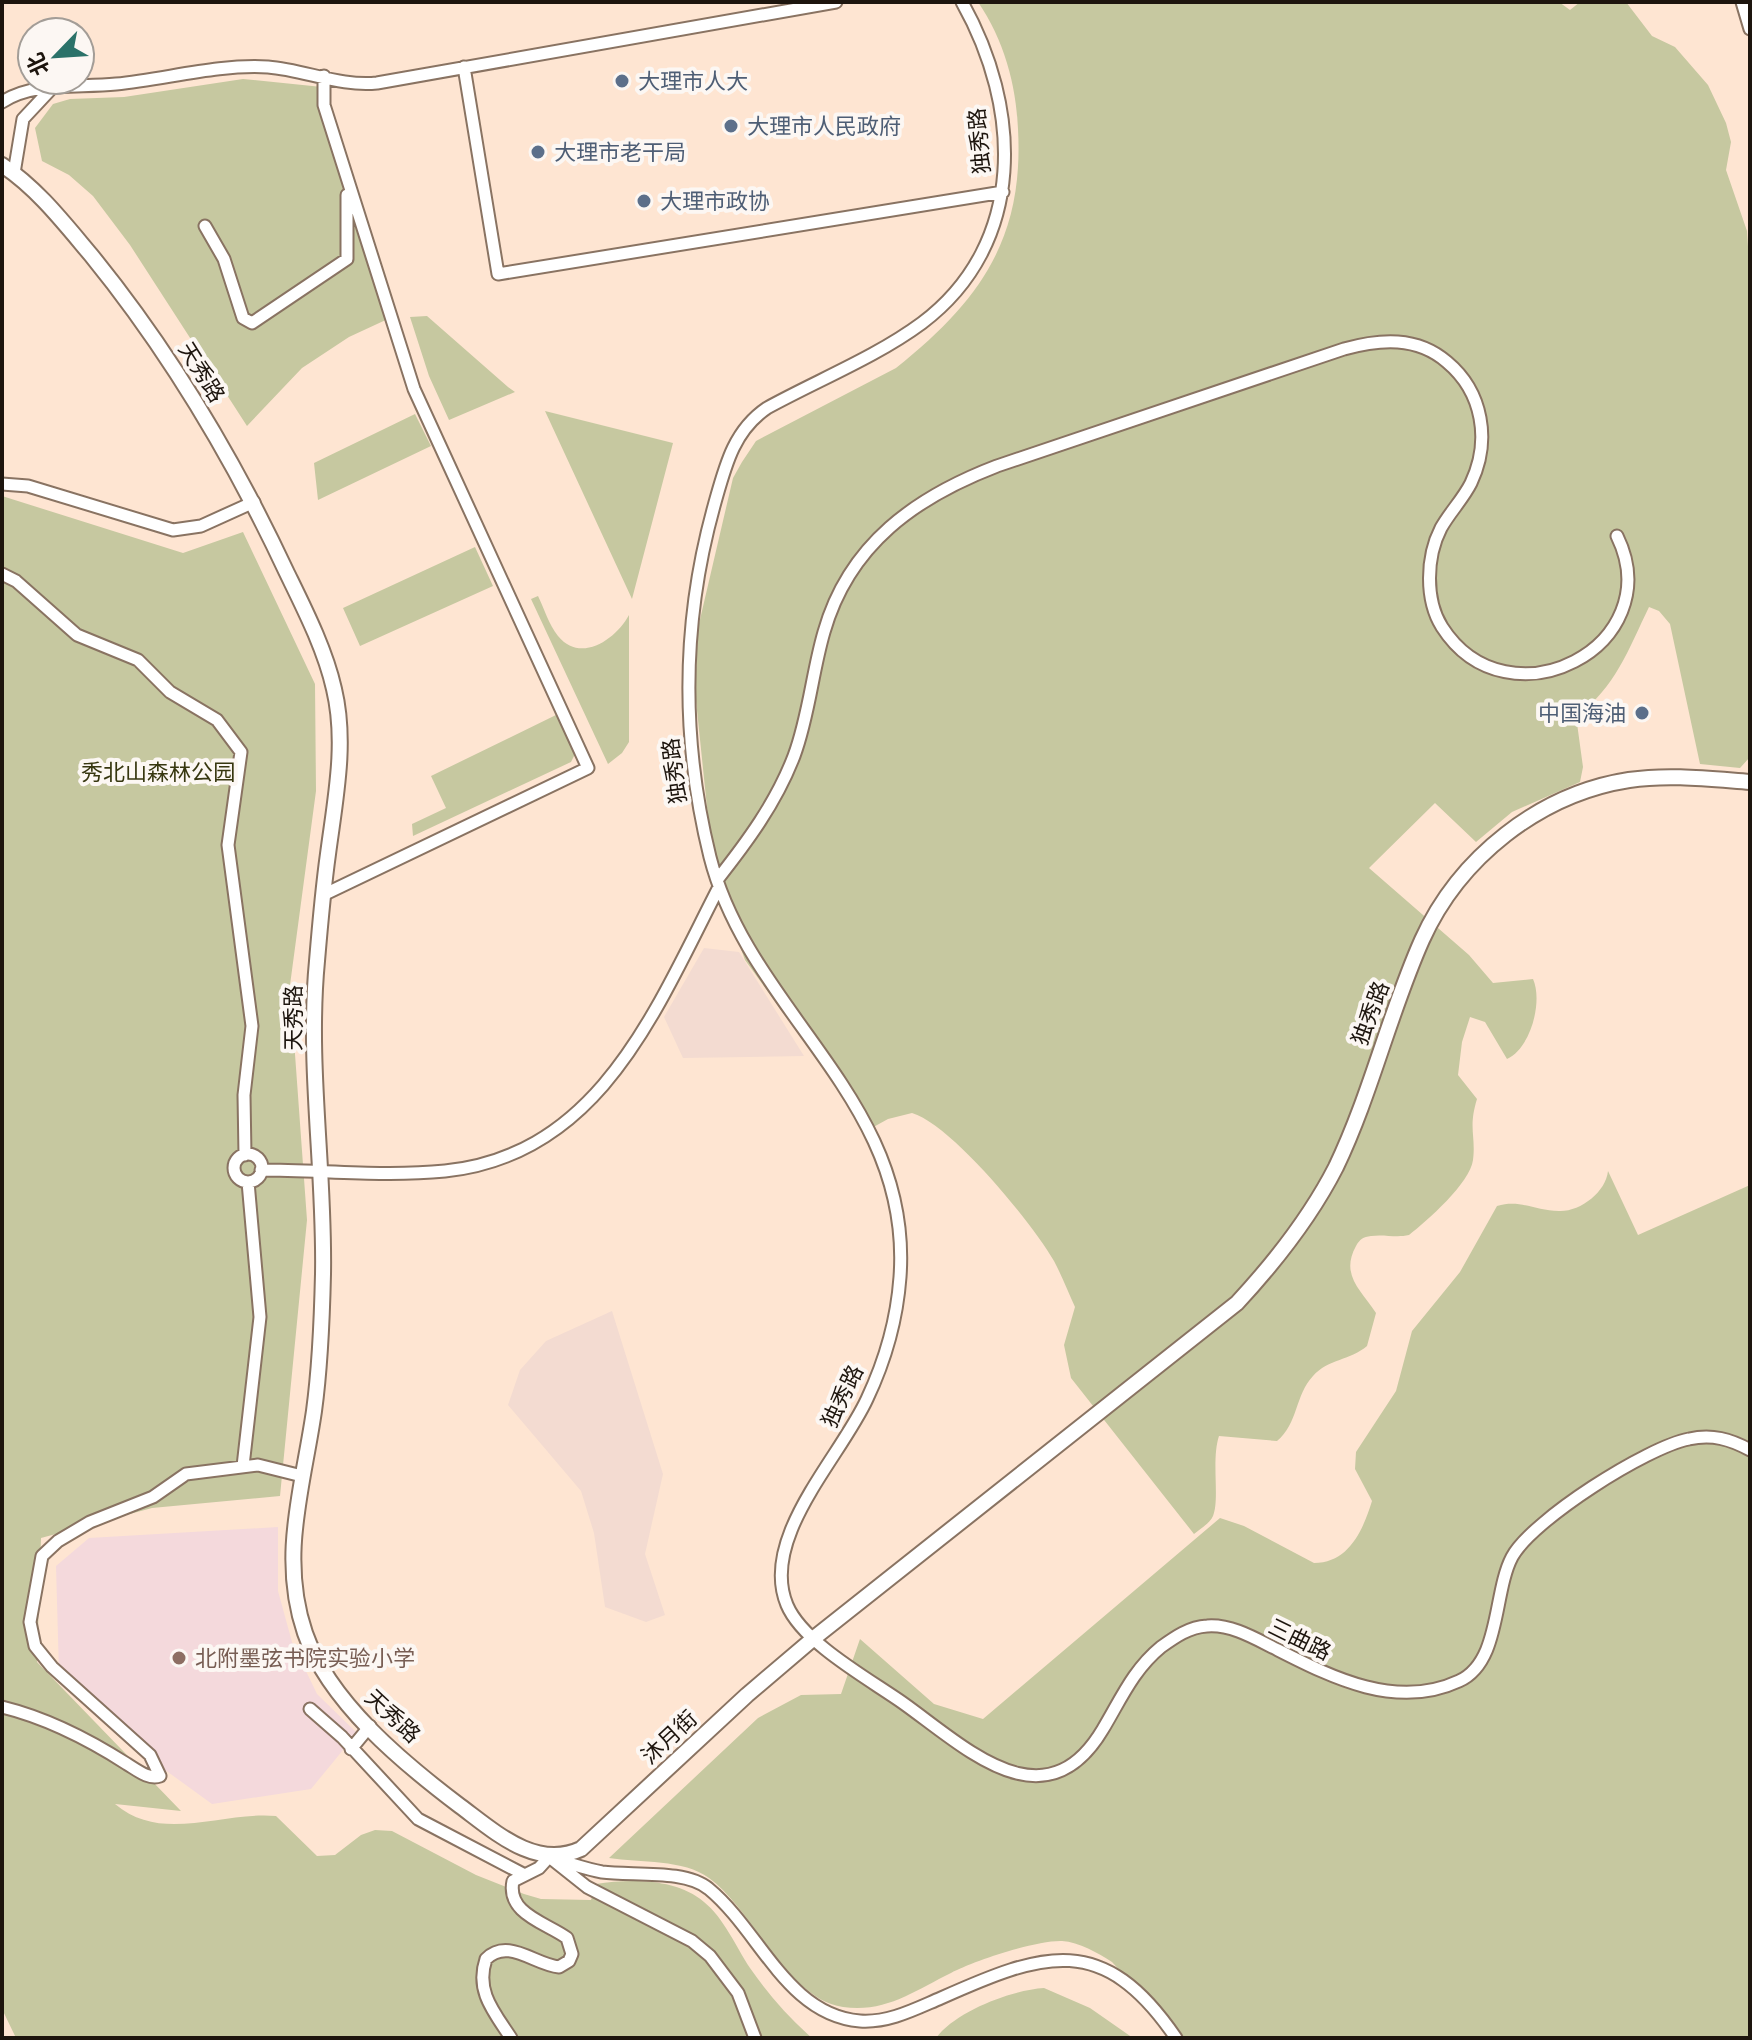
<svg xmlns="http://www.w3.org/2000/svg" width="1752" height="2040" font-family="'DM Sans','Noto Sans SC',sans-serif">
  <rect width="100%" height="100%" fill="#fee5d2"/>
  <path fill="#f3dbd1" d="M 704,948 L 739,952 L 804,1056 L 683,1058 L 664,1017 Z
    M 612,1311 L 663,1474 L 645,1554 L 665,1615 L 646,1622 L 605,1607 L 594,1533 L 581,1491 L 508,1405 L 520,1370 L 546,1341 Z"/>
  <path fill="#f4d9dc" d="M 278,1527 L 278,1591 L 292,1642 L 317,1694 L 357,1733 L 311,1789 L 212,1804 L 139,1751 L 59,1673 L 56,1566 L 89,1538 Z"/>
  <path fill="#c6c8a0" d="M 978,2 L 1559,2 L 1570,10 L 1580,2 L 1626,2 L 1652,36 L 1675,47 L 1708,85 L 1726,123 L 1731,142 L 1726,170 L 1747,231 L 1750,277 L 1750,757 L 1740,768 L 1700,764 L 1670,624 L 1659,611 L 1649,607 C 1629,648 1615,689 1576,716 L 1583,767 L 1580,782 L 1512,812 L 1476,842 L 1435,803 L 1369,868 L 1469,955 L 1493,983 L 1533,979 C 1543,1001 1531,1048 1507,1059 L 1485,1022 L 1470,1017 L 1462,1042 L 1458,1075 L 1477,1099 C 1468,1128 1476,1136 1473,1160 C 1470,1183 1427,1221 1409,1235 C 1396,1238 1384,1234 1371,1236 C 1363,1237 1360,1239 1356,1246 C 1340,1275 1361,1290 1376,1313 L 1367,1346 C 1351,1360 1328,1359 1313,1376 C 1295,1395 1298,1424 1277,1441 L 1219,1436 C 1211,1460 1220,1499 1213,1516 C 1210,1523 1200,1529 1194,1534 L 1071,1378 L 1064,1345 L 1075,1307 C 1068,1292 1062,1276 1054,1261 C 1032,1223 952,1125 912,1113 L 888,1119 L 868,1130 L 745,960 L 714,875 L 695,691 L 698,628 L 733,478 L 742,462 L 756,441 L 896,368 C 980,301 1024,239 1018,129 C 1016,84 1004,40 978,2 Z
    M 243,79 L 322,87 L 390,318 L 349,337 L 302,368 L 247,426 L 130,245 L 93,196 L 69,175 L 42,161 L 35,128 L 53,104 L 70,99 L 124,97 Z
    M 427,316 L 508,387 L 515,392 L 449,420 L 429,376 L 410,317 Z
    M 545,411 L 673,443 L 632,599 Z
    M 415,414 L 431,446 L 318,500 L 314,463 Z
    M 2,496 L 183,553 L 243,532 L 315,684 L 316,791 L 290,985 L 307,1220 L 280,1496 L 152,1508 L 41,1538 L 37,1662 L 181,1811 L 115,1804 C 162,1844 221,1811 276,1816 L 317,1856 L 335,1855 L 361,1835 L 375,1830 L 392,1831 L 476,1875 L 524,1894 L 541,1899 L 591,1900 L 596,1884 C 630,1879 676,1878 704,1902 C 724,1918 736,1947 750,1968 C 768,1994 789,2018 812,2038 L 16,2038 L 2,2009 Z
    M 475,547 L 493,586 L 360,646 L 343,608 Z
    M 538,596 C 544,608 549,625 558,636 C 581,664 616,639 629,615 L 629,742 L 622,753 L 608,764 L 531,599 Z
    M 556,715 L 575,754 L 571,762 L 413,836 L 412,824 L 446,808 L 431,776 Z
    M 1608,1171 L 1638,1235 L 1750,1185 L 1750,2038 L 1182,2038 L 1112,1962 C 1098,1953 1079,1942 1062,1941 C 1037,1940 973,1961 951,1973 C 914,1991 886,2013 843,2007 C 787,1999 754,1911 709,1878 C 684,1859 640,1863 609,1858 L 758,1718 L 801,1695 L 841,1694 L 860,1639 L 934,1704 L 983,1719 L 1220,1518 L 1244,1526 L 1314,1563 C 1349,1563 1363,1530 1372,1501 L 1355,1469 L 1356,1452 L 1396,1391 L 1412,1331 L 1460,1272 L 1497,1206 C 1521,1199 1535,1211 1559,1211 C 1580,1212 1606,1192 1608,1171 Z
    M 1044,1988 L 1090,2008 L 1133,2038 L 936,2038 C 956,2011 1012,1990 1044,1988 Z"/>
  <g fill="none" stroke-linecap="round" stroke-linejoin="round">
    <g stroke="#897362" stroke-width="15">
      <path id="minor" d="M 962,2 C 1021,107 1028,243 922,323 C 876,357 818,380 767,408 C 733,431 725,467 714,506 C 682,621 681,740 710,857 C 750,1014 913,1099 900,1277 C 897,1319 885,1361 867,1399 C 840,1458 759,1538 787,1605 C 803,1643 869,1679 903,1703 C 965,1747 1045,1827 1103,1729 C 1121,1699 1133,1670 1161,1647 C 1175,1637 1189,1627 1207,1626 C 1232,1624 1256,1639 1278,1650 C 1333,1678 1397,1710 1459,1681 C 1501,1662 1493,1593 1512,1557 C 1532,1520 1647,1447 1689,1439 C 1712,1434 1730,1439 1750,1450
        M 1742,2 L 1750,29
        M 464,67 L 498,274 L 1003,192
        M 2,102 C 35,81 78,88 116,84 C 167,79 217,64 268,67 C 305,70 341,87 377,83 L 836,2
        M 14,173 L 23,119 L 52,88
        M 205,226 L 224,259 L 243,318 L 252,323 L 347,259 L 347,195
        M 2,484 L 28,486 L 173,530 L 201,526 L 254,502
        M 2,574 L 16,581 L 77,635 L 138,660 L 170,692 L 217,720 L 241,752 L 228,845 L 252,1026 L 244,1095 L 245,1155
        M 717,880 C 747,842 776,803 794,756 C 809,716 812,673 824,632 C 849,544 916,497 997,466 L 1344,349 C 1380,339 1417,336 1447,362 C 1483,392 1491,441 1471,483 C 1463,499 1450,512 1441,528 C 1426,557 1425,600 1442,627 C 1508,730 1671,646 1617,536
        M 323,895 L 588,768 L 414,389 L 324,105 L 324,76
        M234 1168a14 14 0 1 1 28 0a14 14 0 1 1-28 0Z
        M 261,1170 C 322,1170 384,1177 445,1171 C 600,1155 656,1009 719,887
        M 243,1466 L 260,1317 L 248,1182
        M 2,1707 C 47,1718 88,1739 127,1764 C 137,1770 149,1780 160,1776 L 150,1755 L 52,1667 L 35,1646 L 30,1622 L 42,1556 L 58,1541 L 90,1522 L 153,1497 L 186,1474 L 258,1465 L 302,1476
        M 310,1709 L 342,1737 L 418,1819 L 523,1874
        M 351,1749 L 370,1726
        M 550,1858 C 567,1862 585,1869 602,1872 C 632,1876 686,1869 709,1889 C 760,1931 787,2015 860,2021 C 889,2023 915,2009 941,1998 C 1044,1952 1103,1931 1176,2038
        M 553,1860 L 587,1887 L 692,1941 L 710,1956 L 738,1993 L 755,2038
        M 511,2038 C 494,2012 475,1991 486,1959 C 508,1937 535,1965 559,1967 L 569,1961 L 572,1954 L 567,1938 C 547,1923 506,1914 513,1881 L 539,1868 L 549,1857"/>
    </g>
    <g stroke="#897362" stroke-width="18">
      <path id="major" d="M 2,165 C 37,188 64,223 91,255 C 170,352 233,458 286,571 C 304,608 325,649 334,689 C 347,743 335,800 328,854 C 323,890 320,925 317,961 C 307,1065 325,1170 323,1274 C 322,1319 320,1367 314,1411 C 303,1487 279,1557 305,1633 C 329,1702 403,1763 460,1806 C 495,1832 536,1870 581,1849 L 747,1695 L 814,1638 L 1237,1303 C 1275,1262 1310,1218 1336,1167 C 1371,1094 1389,1014 1422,940 C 1459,858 1539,794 1629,780 C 1669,774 1710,779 1750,782"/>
    </g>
    <use href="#minor" stroke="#fff" stroke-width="11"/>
    <use href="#major" stroke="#fff" stroke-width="14"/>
  </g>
  <g fill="#5c6f8a" stroke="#fcf7f3" stroke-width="3">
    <circle cx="622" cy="81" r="8"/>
    <circle cx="731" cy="126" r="8"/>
    <circle cx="538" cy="152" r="8"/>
    <circle cx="644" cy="201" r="8"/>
    <circle cx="1642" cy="713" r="8"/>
  </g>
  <circle fill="#8d6e63" stroke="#fcf7f3" stroke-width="3" cx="179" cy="1658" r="8"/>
  <g text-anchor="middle" stroke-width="8" stroke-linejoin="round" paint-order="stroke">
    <g font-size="22" fill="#4e5e75" stroke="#fcf7f3" text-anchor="start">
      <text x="638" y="89">大理市人大</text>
      <text x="747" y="134">大理市人民政府</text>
      <text x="554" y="160">大理市老干局</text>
      <text x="660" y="209">大理市政协</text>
      <text x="1626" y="721" text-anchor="end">中国海油</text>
    </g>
    <g font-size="22" fill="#1d150e" stroke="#fcf7f3">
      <text transform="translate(979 141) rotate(-95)" y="8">独秀路</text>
      <text transform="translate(202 372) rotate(58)" y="8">天秀路</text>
      <text transform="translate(674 771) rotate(-97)" y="8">独秀路</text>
      <text transform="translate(1370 1013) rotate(-69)" y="8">独秀路</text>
      <text transform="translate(293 1018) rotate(-90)" y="8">天秀路</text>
      <text transform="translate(842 1396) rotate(-64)" y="8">独秀路</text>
      <text transform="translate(1300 1639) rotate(26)" y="8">三曲路</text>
      <text transform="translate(393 1716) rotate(43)" y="8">天秀路</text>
      <text transform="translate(669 1737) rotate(-43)" y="8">沐月街</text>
    </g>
    <g font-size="22" fill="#373710" stroke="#fcf7f3">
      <text x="158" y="780">秀北山森林公园</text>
    </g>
    <g font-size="22" fill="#785e54" stroke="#fcf7f3" text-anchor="start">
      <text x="195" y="1666">北附墨弦书院实验小学</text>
    </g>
  </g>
  <rect width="1752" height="2040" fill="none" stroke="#1d150e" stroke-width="8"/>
  <g transform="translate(56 56) rotate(245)"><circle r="38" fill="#fcf7f3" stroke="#a39d97" stroke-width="2"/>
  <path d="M0-6L14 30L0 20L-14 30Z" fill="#2b7269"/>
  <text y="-12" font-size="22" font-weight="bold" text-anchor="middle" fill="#1d150e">北</text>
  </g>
</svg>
